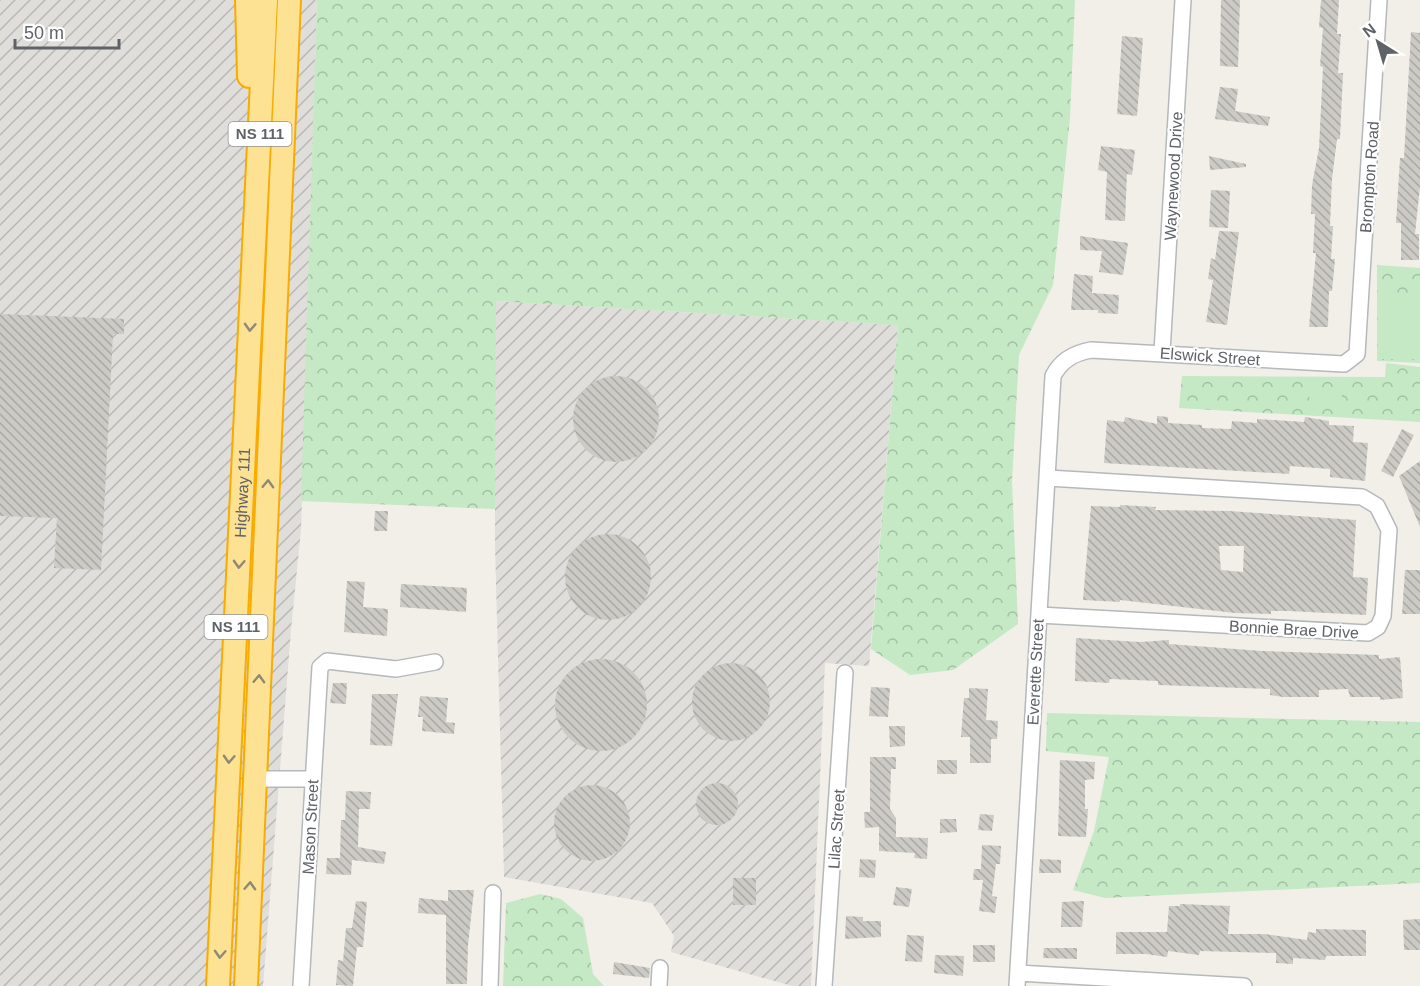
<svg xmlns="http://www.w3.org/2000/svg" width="1420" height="986" font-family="Helvetica,sans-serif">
  <defs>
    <pattern id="industrial-furrows" width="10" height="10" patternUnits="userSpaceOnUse" patternTransform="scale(1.5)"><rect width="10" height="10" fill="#e0deda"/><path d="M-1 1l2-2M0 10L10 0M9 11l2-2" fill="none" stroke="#b9b8b5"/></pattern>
    <pattern id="forest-crowns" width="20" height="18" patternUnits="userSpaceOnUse" patternTransform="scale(1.5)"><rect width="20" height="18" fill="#c5e8c5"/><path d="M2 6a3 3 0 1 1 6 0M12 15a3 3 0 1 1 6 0" fill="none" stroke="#a3c0a4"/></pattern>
    <pattern id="building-back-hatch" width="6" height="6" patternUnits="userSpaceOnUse" patternTransform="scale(1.5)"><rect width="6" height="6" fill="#cccac5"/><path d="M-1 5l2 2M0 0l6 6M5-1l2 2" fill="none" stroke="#a9a8a4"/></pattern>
  </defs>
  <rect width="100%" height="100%" fill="#f1efe8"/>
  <path fill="url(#industrial-furrows)" d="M 0,0 L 317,0 L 301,530 L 291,630 L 263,986 L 0,986 Z
    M 495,301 L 898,325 L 869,666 L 825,663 L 811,986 L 792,986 L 671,952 L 674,936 L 652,903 L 504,877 L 495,546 Z"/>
  <path fill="url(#forest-crowns)" d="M 317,0 L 1075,0 L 1070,118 L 1053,285 L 1019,355 L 1012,481 L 1018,624 L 953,670 L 910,675 L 871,649 L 898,325 L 496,301 L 495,509 L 301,501 Z
    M 1377,265 L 1420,268 L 1420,363 L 1377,361 Z
    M 1386,363 L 1420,367 L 1420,422 L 1179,408 L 1182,376 L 1385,377 Z
    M 1047,713 L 1420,722 L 1420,883 L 1105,898 L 1073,890 L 1094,831 L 1109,757 L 1046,751 Z
    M 540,894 L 561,899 L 583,918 L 593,974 L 604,986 L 503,986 L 506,903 Z"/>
  <path fill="#c5e8c5" d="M 1382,301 L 1420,301 L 1420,359 L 1382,359 Z
    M 1311,388 L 1341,390 L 1343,406 L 1340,409 L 1310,407 L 1309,391 Z"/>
  <path fill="url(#building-back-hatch)" fill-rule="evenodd" d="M 1221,0 L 1240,0 L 1238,67 L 1220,66 Z
    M 1321,0 L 1339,0 L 1337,34 L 1341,34 L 1338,73 L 1343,73 L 1340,139 L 1337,139 L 1332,179 L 1330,226 L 1333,226 L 1331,259 L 1335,259 L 1332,291 L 1329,291 L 1328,327 L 1309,327 L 1316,253 L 1313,253 L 1315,214 L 1311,214 L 1312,185 L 1319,148 L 1323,67 L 1320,66 L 1323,28 L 1319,27 Z
    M 1411,32 L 1420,33 L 1420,186 L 1415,234 L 1419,234 L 1419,260 L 1401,260 L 1401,223 L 1396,223 L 1400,158 L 1404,158 Z
    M 1122,36 L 1143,38 L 1137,116 L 1117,114 Z
    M 1220,87 L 1238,89 L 1235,111 L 1270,117 L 1268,126 L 1215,119 Z
    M 1101,146 L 1135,150 L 1132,175 L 1127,174 L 1125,221 L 1105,220 L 1107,172 L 1098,170 Z
    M 1209,156 L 1246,164 L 1246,167 L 1210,170 Z
    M 1211,190 L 1230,191 L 1228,228 L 1209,227 Z
    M 1219,231 L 1239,232 L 1227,325 L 1206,322 L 1213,280 L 1208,279 L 1211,258 L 1215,260 Z
    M 1080,236 L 1128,243 L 1123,275 L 1099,272 L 1102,251 L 1080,250 Z
    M 1074,274 L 1093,276 L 1092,293 L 1119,295 L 1118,314 L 1098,313 L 1098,310 L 1071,310 Z
    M 0,314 L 124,319 L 124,334 L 113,334 L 101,570 L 54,568 L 57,518 L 0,516 Z
    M573 419a43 43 0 1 1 86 0a43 43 0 1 1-86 0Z
    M 1157,416 L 1168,417 L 1168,423 L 1202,425 L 1202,428 L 1231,429 L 1232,421 L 1257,423 L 1257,419 L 1304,422 L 1305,417 L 1329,421 L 1329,425 L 1354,426 L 1353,442 L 1368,443 L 1365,481 L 1330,477 L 1330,469 L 1290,466 L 1289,474 L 1104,463 L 1107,420 L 1124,422 L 1125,417 L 1157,424 Z
    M 1402,429 L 1414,435 L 1393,477 L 1381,471 Z
    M 1420,461 L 1420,527 L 1399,476 Z
    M 1120,505 L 1156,507 L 1155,510 L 1229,511 L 1356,520 L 1353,577 L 1368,578 L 1366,615 L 1289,611 L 1271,611 L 1271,614 L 1235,613 L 1120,600 L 1120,602 L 1083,600 L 1091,506 L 1120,507 ZM 1219,546 L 1244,546 L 1243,572 L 1221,570 Z
    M 375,511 L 388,511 L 387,531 L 374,531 Z
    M565 577a43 43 0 1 1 86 0a43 43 0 1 1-86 0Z
    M 1405,570 L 1420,570 L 1420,614 L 1402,614 Z
    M 347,581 L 365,582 L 363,607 L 388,609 L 387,636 L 344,632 Z
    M 401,584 L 467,588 L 466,612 L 400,607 Z
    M 1076,638 L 1140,642 L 1169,640 L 1169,644 L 1262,651 L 1379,655 L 1379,659 L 1400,657 L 1403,698 L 1380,700 L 1380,697 L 1350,697 L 1348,689 L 1319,690 L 1319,697 L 1283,697 L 1270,695 L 1270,689 L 1158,685 L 1158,681 L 1110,679 L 1109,683 L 1075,681 Z
    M555 705a46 46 0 1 1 92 0a46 46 0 1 1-92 0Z
    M692 702a39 39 0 1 1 78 0a39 39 0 1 1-78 0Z
    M 333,683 L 347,683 L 346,704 L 330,703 Z
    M 871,687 L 890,688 L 888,717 L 869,716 Z
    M 969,688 L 988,689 L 986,720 L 998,721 L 997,739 L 991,739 L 991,763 L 970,763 L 970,737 L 961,737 L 964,698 L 969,698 Z
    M 372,694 L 398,694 L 392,746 L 370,745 Z
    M 420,696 L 448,698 L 446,722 L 455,723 L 454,734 L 422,731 L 423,717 L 418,717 Z
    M 889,726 L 905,726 L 905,746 L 890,747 Z
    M 870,757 L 896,757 L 896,769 L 891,769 L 890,809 L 896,818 L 896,837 L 928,838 L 927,859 L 914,858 L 915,853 L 879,851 L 879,827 L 865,828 L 864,812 L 870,812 Z
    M 937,760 L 957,760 L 957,774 L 937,774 Z
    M 1060,760 L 1095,762 L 1094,779 L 1085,780 L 1085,809 L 1088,809 L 1086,837 L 1058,836 Z
    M696 804a21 21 0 1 1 42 0a21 21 0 1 1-42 0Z
    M554 823a38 38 0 1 1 76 0a38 38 0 1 1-76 0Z
    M 346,791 L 371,792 L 370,809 L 359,809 L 358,847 L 386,852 L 384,864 L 352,860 L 351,875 L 326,874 L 327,858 L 340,858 L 341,820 L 345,820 Z
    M 980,814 L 994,815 L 992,831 L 978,830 Z
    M 940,819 L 956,819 L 957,832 L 940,833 Z
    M 982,845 L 1001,846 L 1000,864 L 996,864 L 992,896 L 997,897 L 995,913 L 979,911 L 983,880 L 973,880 L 974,869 L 981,869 Z
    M 860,859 L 876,860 L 875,878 L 859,877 Z
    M 1040,859 L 1061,860 L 1061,873 L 1039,873 Z
    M 733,878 L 756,878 L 756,905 L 733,905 Z
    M 896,887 L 912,889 L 909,907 L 893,905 Z
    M 448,890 L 474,890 L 468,945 L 467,984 L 446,984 L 446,915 L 418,913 L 419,898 L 448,901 Z
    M 356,901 L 367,902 L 363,947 L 357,947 L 353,986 L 336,985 L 338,960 L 343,961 L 346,928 L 352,928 Z
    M 1084,901 L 1082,927 L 1061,927 L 1062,902 Z
    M 1180,904 L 1230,906 L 1228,934 L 1264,934 L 1307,940 L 1308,932 L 1316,933 L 1316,929 L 1366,930 L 1366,956 L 1326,956 L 1325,960 L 1293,958 L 1293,964 L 1276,963 L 1276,953 L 1200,951 L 1199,955 L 1168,951 L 1167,957 L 1146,954 L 1116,954 L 1116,932 L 1167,932 L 1169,906 L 1180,906 Z
    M 846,916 L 863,917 L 863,921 L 881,921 L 881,937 L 845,939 Z
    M 1420,919 L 1420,950 L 1404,950 L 1403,920 Z
    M 907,935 L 924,936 L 922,962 L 905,961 Z
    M 973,945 L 995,945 L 995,962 L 973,962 Z
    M 1044,948 L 1077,948 L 1077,959 L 1043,958 Z
    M 935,955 L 964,956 L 963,976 L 934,973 Z
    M 614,962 L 650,968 L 649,978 L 613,974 Z"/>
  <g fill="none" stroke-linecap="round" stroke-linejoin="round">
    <g stroke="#b5b8bc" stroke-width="18">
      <path id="minor" d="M 1162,352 L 1183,0
        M 1039,615 L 1368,633 L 1378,627 L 1383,616 L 1389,530 L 1377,506 L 1362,497 L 1048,478
        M 255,779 L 312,779
        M 1018,973 L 1244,986
        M 301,986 L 320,667 L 327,661 L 396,669 L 435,662
        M 490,986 L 493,893
        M 659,986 L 660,968
        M 824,986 L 845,673
        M 1017,986 L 1053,376 C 1061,360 1074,353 1091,350 L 1344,364 L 1357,354 L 1379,0"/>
    </g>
    <g stroke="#f9ab00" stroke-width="26">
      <g id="highway">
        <path d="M 247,0 L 249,76"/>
        <path id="s1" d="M 218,986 L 266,0"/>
        <path d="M 246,986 L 289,0"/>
      </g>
    </g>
    <use href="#minor" stroke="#fff" stroke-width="15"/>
    <use href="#highway" stroke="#fde293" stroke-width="22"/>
  </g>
  <defs><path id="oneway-chevron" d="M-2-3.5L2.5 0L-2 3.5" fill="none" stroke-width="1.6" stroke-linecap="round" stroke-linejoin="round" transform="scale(1.5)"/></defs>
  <g stroke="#8e8975">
    <use href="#oneway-chevron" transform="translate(250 327) rotate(93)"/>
    <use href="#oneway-chevron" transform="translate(268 484) rotate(-88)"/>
    <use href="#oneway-chevron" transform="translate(239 564) rotate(93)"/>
    <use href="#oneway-chevron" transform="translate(259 679) rotate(-88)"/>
    <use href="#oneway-chevron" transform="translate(229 759) rotate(93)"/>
    <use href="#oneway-chevron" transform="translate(250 886) rotate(-87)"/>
    <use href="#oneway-chevron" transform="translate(220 954) rotate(93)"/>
  </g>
  <g text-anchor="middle" stroke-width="4.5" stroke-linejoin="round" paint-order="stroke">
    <g fill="#fff" stroke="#8f9295" stroke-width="1.5">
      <rect x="228.5" y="122" width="63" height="24" rx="4.5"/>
      <rect x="204.5" y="615" width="63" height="24" rx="4.5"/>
    </g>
    <g font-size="15" font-weight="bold" fill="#5f6368">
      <text x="260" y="139">NS 111</text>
      <text x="236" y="632">NS 111</text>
    </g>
    <g font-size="16" fill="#5f6368" stroke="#fff">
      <text transform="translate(1173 176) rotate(-87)" y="6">Waynewood Drive</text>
      <text transform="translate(1369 177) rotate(-86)" y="6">Brompton Road</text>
      <text transform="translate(1210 356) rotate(4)" y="6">Elswick Street</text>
      <text dy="6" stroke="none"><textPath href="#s1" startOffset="494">Highway 111</textPath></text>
      <text transform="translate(1294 629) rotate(3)" y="6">Bonnie Brae Drive</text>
      <text transform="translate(1035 672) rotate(-87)" y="6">Everette Street</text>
      <text transform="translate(310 827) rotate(-87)" y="6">Mason Street</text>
      <text transform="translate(836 829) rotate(-86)" y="6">Lilac Street</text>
    </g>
  </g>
  <g transform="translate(1378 42) rotate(323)" stroke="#ffffff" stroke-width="4.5" paint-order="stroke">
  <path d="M0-4.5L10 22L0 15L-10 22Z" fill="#5f6368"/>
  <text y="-9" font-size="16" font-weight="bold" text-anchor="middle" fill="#5f6368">N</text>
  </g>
  <path d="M15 39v9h104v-9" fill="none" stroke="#5f6368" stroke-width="3"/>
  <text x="24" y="39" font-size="18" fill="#5f6368" stroke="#ffffff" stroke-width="4.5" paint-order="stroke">50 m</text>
</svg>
